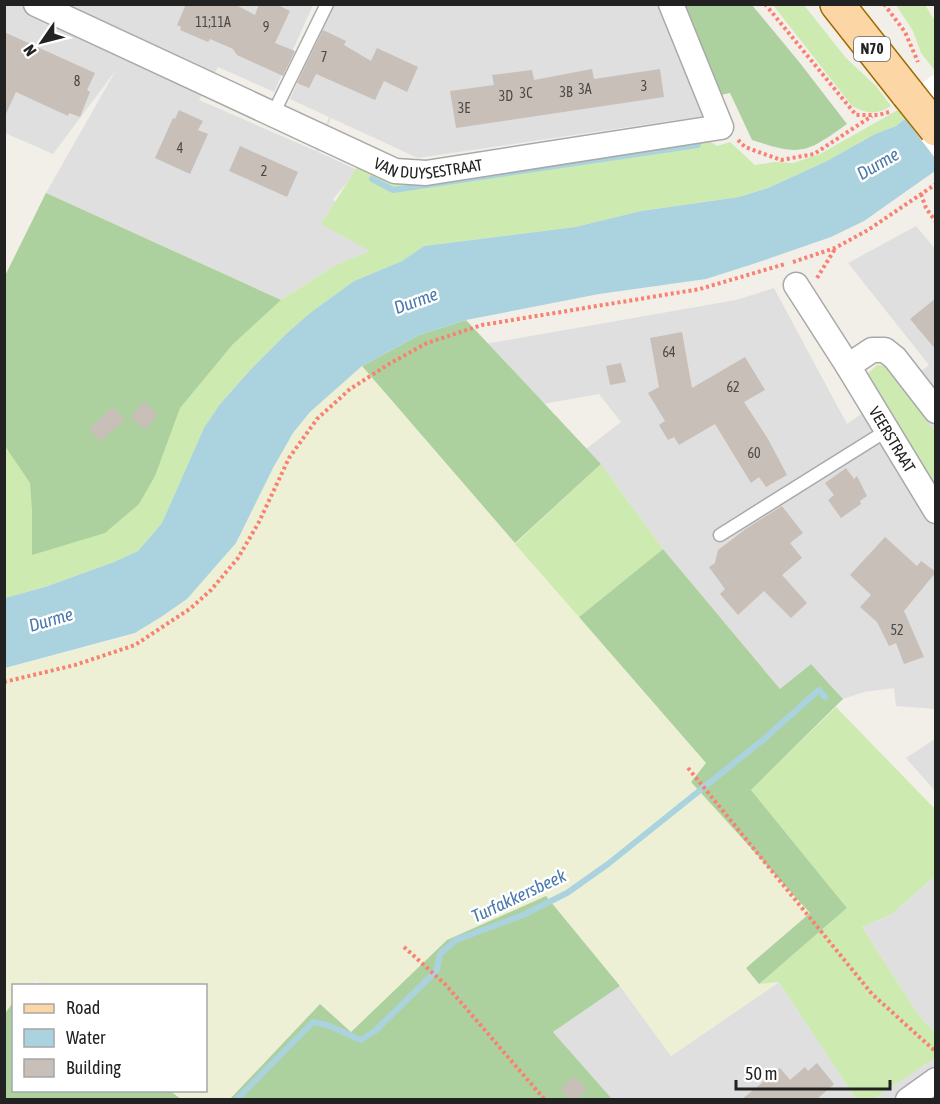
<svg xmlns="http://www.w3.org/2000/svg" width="940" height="1104" font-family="'Asap Condensed',sans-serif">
  <rect width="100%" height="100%" fill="#f2efe9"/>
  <path fill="#e0dfdf" d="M 5,4 L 313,5 L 274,92 L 218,67 L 199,100 L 316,151 L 329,117 L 290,99 L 332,5 L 659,5 L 703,116 L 418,158 L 331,118 L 318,152 L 358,170 L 333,199 L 371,251 L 336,265 L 281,300 L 46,193 L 116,70 L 53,154 L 5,133 Z
    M 916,226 L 936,250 L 935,709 L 896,706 L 894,688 L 864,692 L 843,699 L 811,664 L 780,689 L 663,549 L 601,464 L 586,449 L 621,422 L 599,394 L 543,404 L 485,344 L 736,300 L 774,288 L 847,424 L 929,365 L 848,263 Z
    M 935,739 L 935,791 L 906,758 Z
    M 935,876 L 935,1033 L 918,1014 L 862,927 L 892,914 Z
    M 779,982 L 856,1099 L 612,1099 L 553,1032 L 620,986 L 671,1056 Z
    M 935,1058 L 935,1099 L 874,1099 Z"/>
  <path fill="#eef0d5" d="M 362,366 L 706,763 L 691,782 L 810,913 L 746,967 L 759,984 L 779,982 L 671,1056 L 620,986 L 546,896 L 447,940 L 351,1032 L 320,1004 L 229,1099 L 181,1099 L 170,1091 L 206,1090 L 206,986 L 44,986 L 35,979 L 29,985 L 14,986 L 13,1003 L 5,1013 L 5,668 L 114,640 L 135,633 L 161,617 L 213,571 L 236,542 L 273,468 L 293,433 L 309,412 Z"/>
  <path fill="#cdebb0" d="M 773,5 L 804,5 L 846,58 L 876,86 L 891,106 C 878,115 866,114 852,106 Z
    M 896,5 L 925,5 L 935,21 L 935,71 L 921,53 L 913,31 Z
    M 935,89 L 935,96 L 896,126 L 875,134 L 827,161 L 768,188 L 739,197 L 641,211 L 575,227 L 424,246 L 402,261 L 354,281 L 310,313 L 286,334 L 252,368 L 220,404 L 204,429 L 162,523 L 138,551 L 114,562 L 45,587 L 5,598 L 4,278 L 46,193 L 281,300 L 336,265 L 370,251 L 321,224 L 359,164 L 402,183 L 705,138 L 717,146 L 730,142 L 755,165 L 774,162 L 793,163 L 820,154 Z
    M 877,365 L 888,366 L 935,432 L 935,492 L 866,375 Z
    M 601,464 L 663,549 L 579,617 L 515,544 Z
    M 836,707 L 935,809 L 935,876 L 892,914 L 862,927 L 918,1014 L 935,1033 L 935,1058 L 874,1099 L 856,1099 L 779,982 L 759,984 L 847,908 L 751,790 Z"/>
  <path fill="#add19e" d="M 678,5 L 752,5 L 800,63 L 847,124 C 805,154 801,156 752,140 L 730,93 L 716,96 Z
    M 46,193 L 281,300 L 233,344 L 180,408 L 155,476 L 139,504 L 105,533 L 32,555 L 32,510 L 30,483 L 5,446 L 4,278 Z
    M 466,320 L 601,464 L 515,543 L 362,366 L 419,335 Z
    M 663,549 L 780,689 L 811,664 L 843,699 L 751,790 L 847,908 L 759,984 L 746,968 L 810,913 L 691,782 L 706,763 L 579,617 Z
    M 546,896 L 620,986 L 553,1032 L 612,1099 L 229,1100 L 320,1004 L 351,1032 L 447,940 Z
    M 13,1003 L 14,1090 L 170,1091 L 181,1099 L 5,1099 L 5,1013 Z"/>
  <path fill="#aad3df" d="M 935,96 L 935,171 L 864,221 L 831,237 L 756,263 L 706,279 L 599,294 L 466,320 L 419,335 L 362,366 L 310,412 L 293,433 L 273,468 L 236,543 L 187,599 L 161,617 L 135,633 L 5,668 L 5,598 L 45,587 L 114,562 L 138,551 L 162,523 L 204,428 L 220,404 L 252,368 L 286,334 L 310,313 L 354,281 L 402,261 L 424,246 L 575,227 L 641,211 L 739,197 L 768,188 L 827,161 L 875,134 L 896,126 Z"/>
  <path fill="#fff" d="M 933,75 L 936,78 L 935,158 L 894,104 Z"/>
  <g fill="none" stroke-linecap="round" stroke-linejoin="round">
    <path stroke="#aad3df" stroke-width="6" d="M 372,179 L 393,190 L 698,145
      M 236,1100 L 313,1022 L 327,1025 L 361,1040 L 375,1031 L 437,970 L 440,954 L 456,940 L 523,915 L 567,893 L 608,864 L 764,739 L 819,690 L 825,697"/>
  </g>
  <path fill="#c7bfb8" d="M 186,4 L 234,4 L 255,15 L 259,4 L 276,4 L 290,11 L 275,43 L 295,51 L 283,76 L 237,55 L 233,49 L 210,39 L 208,42 L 180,30 L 181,27 L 177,25 Z
    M 323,30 L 346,41 L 344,45 L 371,61 L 377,48 L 418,67 L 407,92 L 384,81 L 375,100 L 316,74 L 309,88 L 297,83 Z
    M 4,32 L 95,73 L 87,90 L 90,92 L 80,117 L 69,113 L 68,116 L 16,92 L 4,118 Z
    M 592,69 L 594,79 L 660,69 L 664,97 L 456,128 L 450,91 L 494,85 L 492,75 L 532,70 L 534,80 Z
    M 179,110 L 203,121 L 198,130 L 208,134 L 190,174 L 155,158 L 173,118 L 175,119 Z
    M 240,146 L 298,172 L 287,197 L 229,171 Z
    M 936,298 L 936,350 L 910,319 Z
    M 682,332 L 692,388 L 745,357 L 765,390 L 744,402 L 768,439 L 787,475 L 766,487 L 759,477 L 751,483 L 715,424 L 679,445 L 674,437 L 668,440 L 659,425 L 665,421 L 648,393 L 659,387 L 650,338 Z
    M 621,363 L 626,382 L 610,385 L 606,366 Z
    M 144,401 L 158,415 L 145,430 L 131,417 Z
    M 113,407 L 125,420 L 100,441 L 89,428 Z
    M 846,468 L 854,479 L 857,476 L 867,496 L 860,501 L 861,504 L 841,518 L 828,500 L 834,495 L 825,483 Z
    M 782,506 L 803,533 L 790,543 L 802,558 L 782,575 L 807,603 L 791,618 L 764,591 L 738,615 L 720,594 L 725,589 L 709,567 L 715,563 L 718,550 L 747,528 Z
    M 885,537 L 917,566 L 921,561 L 936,572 L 904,611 L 924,657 L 904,664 L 896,643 L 889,646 L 877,622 L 860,607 L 871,595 L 850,575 Z
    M 817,1063 L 834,1084 L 816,1100 L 741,1100 L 780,1068 L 790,1080 L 805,1067 L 808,1071 Z
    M 573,1076 L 587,1089 L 576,1100 L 570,1100 L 561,1089 Z"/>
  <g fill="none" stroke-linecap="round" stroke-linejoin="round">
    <g stroke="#a9a9a9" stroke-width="15">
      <path id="service" d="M 272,116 L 327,4
        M 720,535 L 886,431"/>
    </g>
    <g stroke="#a9a9a9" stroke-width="27">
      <g id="minor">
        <path id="s1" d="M 36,4 L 395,171 L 426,173 L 721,127 L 671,4"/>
        <path id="s2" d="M 796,285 L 848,366 L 936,511"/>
        <path d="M 848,366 L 872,350 L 885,350 L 895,358 L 936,411"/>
        <path d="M 908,1100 L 936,1080"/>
      </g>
    </g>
    <g stroke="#a06b00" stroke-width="36">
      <path id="primary" d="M 837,4 L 908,94"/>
    </g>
    <path stroke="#fa8072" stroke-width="4" stroke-dasharray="3 3" stroke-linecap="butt" d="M 765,4 L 856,115 L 878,115 L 889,112
      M 884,4 L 905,32 L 918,62
      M 935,4 L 936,6
      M 738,140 L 745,147 L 781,160 L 814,154 L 872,116
      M 921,194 L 926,208 L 936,222
      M 793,262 L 835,248 L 868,230 L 936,184
      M 817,278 L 835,249
      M 4,682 L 75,665 L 135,645 L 191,608 L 211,590 L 238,558 L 259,522 L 289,458 L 317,419 L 350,389 L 389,364 L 427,343 L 482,325 L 700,289 L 785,264
      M 688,768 L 872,994 L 936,1052
      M 404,947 L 446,985 L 545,1100"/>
    <use href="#service" stroke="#fff" stroke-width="12"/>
    <use href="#minor" stroke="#fff" stroke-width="24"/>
    <use href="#primary" stroke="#fcd6a4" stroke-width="33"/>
    <g stroke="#a06b00" stroke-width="36" stroke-linecap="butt">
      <path id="primary-bridge" d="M 908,94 L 936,129"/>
    </g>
    <use href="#primary-bridge" stroke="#fcd6a4" stroke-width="33"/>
  </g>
  <g text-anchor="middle" stroke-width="5" stroke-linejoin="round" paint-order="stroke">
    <g font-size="14" fill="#4b4948">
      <text x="213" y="27">11;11A</text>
      <text x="266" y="32">9</text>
      <text x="324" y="62">7</text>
      <text x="77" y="86">8</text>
      <text x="644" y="91">3</text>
      <text x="585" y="94">3A</text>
      <text x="566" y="97">3B</text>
      <text x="526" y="98">3C</text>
      <text x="506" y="101">3D</text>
      <text x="464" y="113">3E</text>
      <text x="180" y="153">4</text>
      <text x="264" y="176">2</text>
      <text x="669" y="357">64</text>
      <text x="733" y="392">62</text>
      <text x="754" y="458">60</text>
      <text x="897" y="635">52</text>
    </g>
    <rect fill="#fff" stroke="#646464" stroke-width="1.5" x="854" y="37" width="36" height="24" rx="4.5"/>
    <g font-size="15" font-weight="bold" fill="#222">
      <text x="872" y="54">N70</text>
    </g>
    <g font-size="16" fill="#222" stroke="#fff">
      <text dy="6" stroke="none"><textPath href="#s1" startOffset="429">VAN DUYSESTRAAT</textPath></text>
      <text dy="6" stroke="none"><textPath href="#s2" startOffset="182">VEERSTRAAT</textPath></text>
    </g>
    <g font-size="18" font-style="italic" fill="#4a7aab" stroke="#fff">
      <text transform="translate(878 164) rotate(-30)" y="6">Durme</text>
      <text transform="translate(416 301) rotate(-20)" y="6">Durme</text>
      <text transform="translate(51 620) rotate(-16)" y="6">Durme</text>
      <text transform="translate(519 896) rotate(-25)" y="6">Turfakkersbeek</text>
    </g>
  </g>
  <rect width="940" height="1104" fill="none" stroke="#222222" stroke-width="12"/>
  <rect x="12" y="984" width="195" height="108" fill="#ffffff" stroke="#a7a7a7" stroke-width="1.5"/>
  <rect x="24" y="1004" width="30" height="9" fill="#fcd6a4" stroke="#a7a7a7" stroke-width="1.5"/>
  <text x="66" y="1014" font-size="18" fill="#222222">Road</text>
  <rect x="24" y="1029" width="30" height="18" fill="#aad3df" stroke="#a7a7a7" stroke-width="1.5"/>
  <text x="66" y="1044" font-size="18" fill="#222222">Water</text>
  <rect x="24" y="1059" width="30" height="18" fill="#c7bfb8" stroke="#a7a7a7" stroke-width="1.5"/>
  <text x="66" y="1074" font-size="18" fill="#222222">Building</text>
  <g transform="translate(42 42) rotate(235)" stroke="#ffffff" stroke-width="4.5" paint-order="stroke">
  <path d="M0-4.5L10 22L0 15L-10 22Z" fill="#222222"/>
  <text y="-9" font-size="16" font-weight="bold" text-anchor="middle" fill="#222222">N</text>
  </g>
  <path d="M736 1080v9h154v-9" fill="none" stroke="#222222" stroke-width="3"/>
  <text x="745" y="1080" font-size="18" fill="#222222" stroke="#ffffff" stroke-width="4.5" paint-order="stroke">50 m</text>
</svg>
